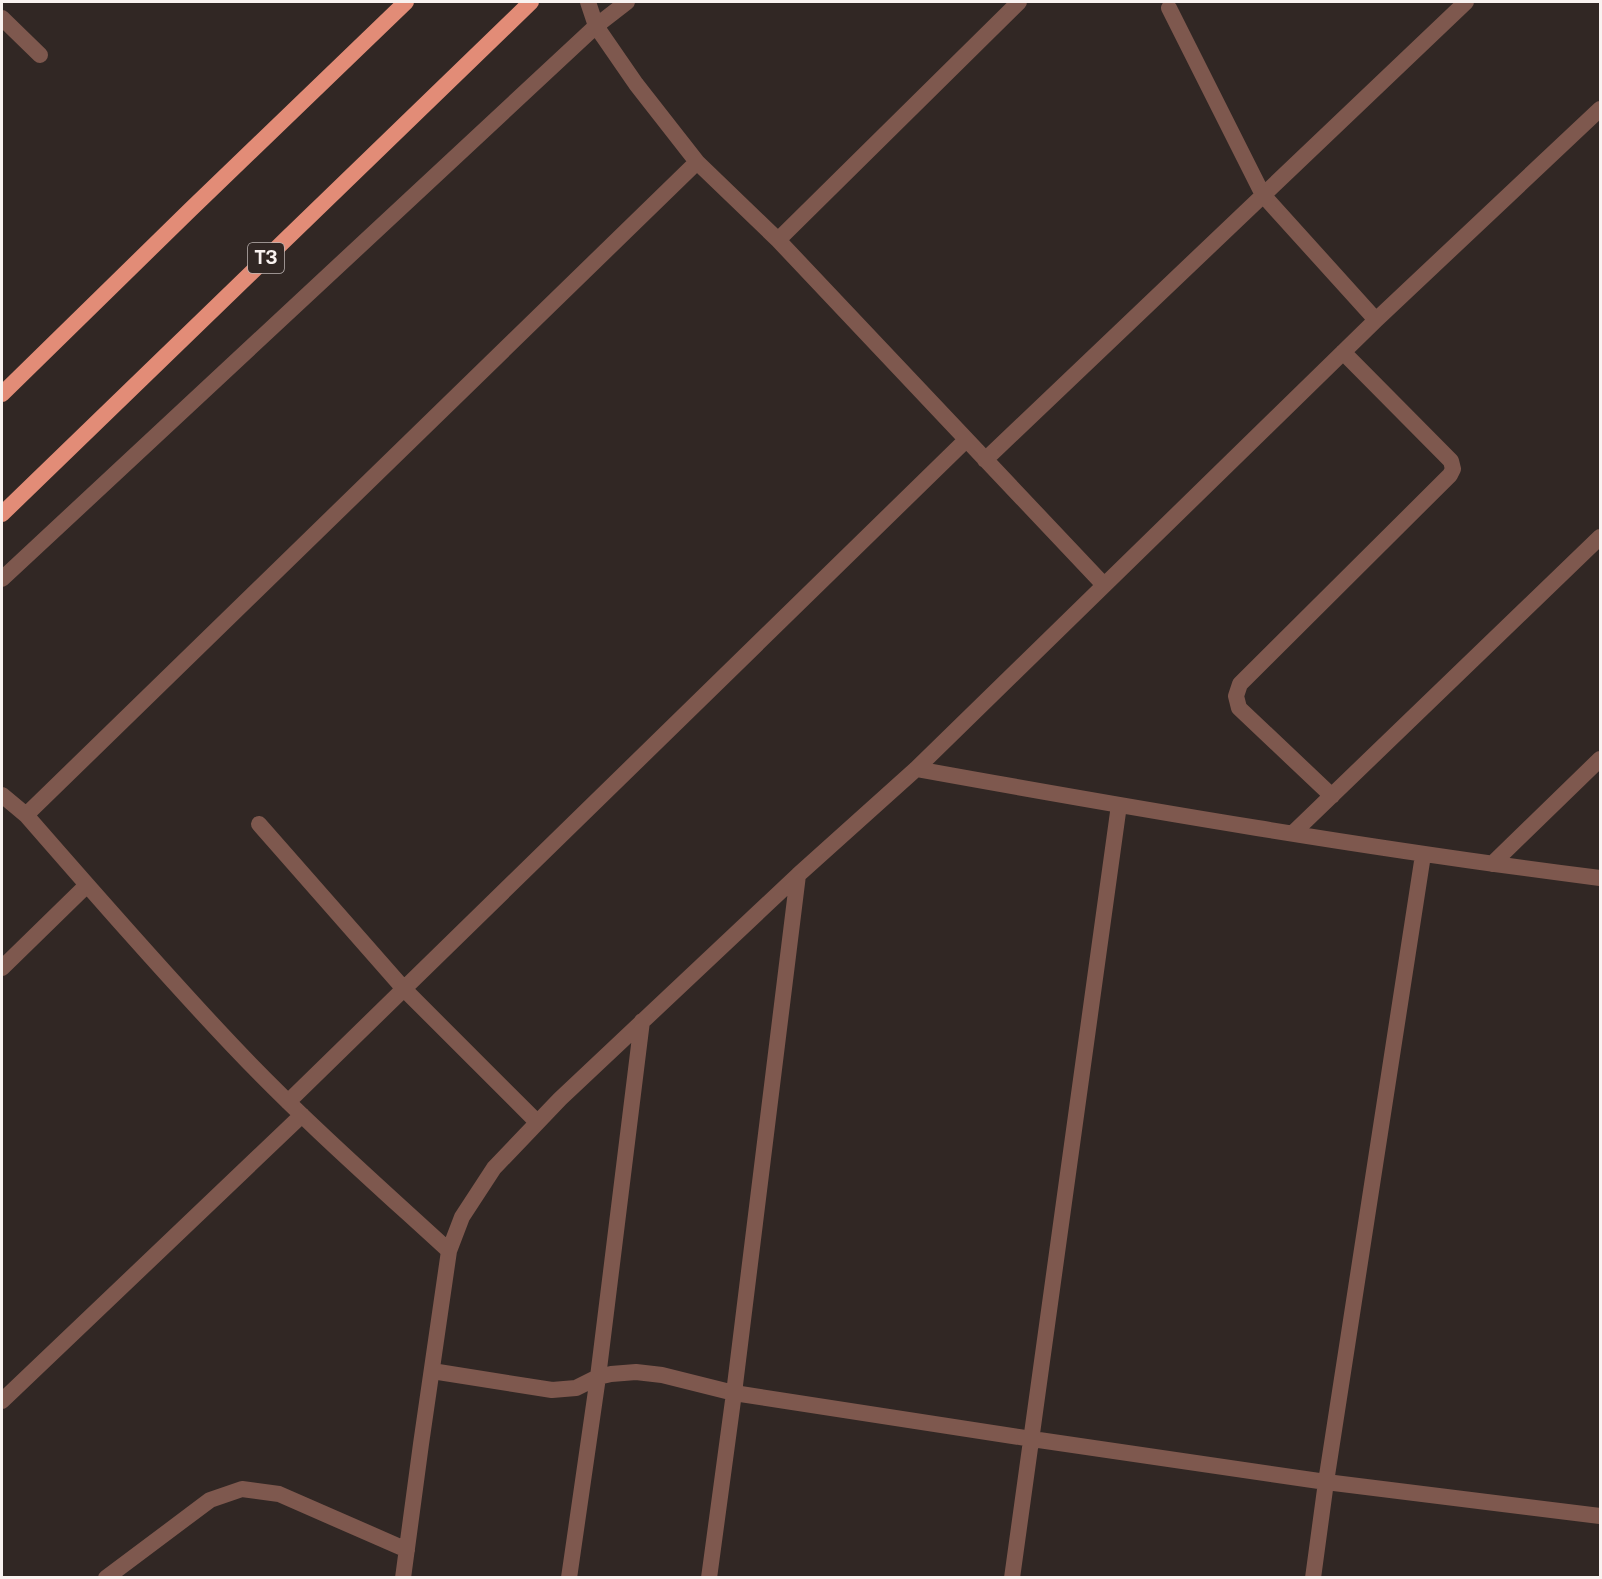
<svg xmlns="http://www.w3.org/2000/svg" width="1602" height="1579" font-family="'Public Sans',sans-serif">
  <rect width="100%" height="100%" fill="#312724"/>
  <g fill="none" stroke-linecap="round" stroke-linejoin="round">
    <path stroke="#7e584e" stroke-width="16" d="M 627,2 L 596,26 L 636,84 L 697,162
      M 1019,2 L 778,240 L 1104,585
      M 1169,8 L 1263,195 L 1376,320
      M 2,18 L 40,55
      M 985,460 L 1466,2
      M 2,579 L 596,26 L 588,2
      M 916,769 C 1143,810 1371,849 1600,878
      M 2,795 L 26,815
      M 1332,796 L 1239,708 L 1236,696 L 1240,684 L 1450,475 L 1453,469 L 1451,461 L 1343,352
      M 259,824 L 404,989 L 537,1122
      M 1293,833 L 1600,537
      M 1492,864 L 1600,759
      M 2,968 L 87,885
      M 288,1102 L 966,440
      M 449,1251 C 376,1184 301,1118 232,1045 C 162,971 94,893 26,815 L 697,162 L 778,240
      M 432,1371 L 552,1390 L 576,1388 L 598,1377 L 611,1374 L 636,1372 L 662,1375 L 734,1393 L 1032,1439 L 1326,1482 L 1600,1516
      M 2,1401 L 302,1115
      M 106,1578 L 210,1500 L 242,1489 L 279,1494 L 407,1550
      M 403,1578 L 421,1444 L 449,1251 L 462,1217 L 494,1168 L 560,1099 L 798,875 L 916,769 L 1376,320 L 1600,109
      M 569,1578 L 598,1377 L 642,1021
      M 709,1578 L 734,1393 L 798,875
      M 1012,1578 L 1119,805
      M 1313,1578 L 1326,1482 L 1423,855"/>
    <path stroke="#e28c77" stroke-width="16" d="M 2,394 L 190,210 L 406,2
      M 2,514 L 531,2"/>
  </g>
  <g text-anchor="middle" stroke-width="4.5" stroke-linejoin="round" paint-order="stroke">
    <rect fill="#312724" stroke="#bdb5b3" stroke-width="1.5" x="248" y="243" width="36" height="30" rx="4.5"/>
    <g font-size="18" font-weight="bold" fill="#f9f2f0">
      <text x="266" y="264">T3</text>
    </g>
  </g>
  <rect width="1602" height="1579" fill="none" stroke="#f9f2f0" stroke-width="6"/>
</svg>
